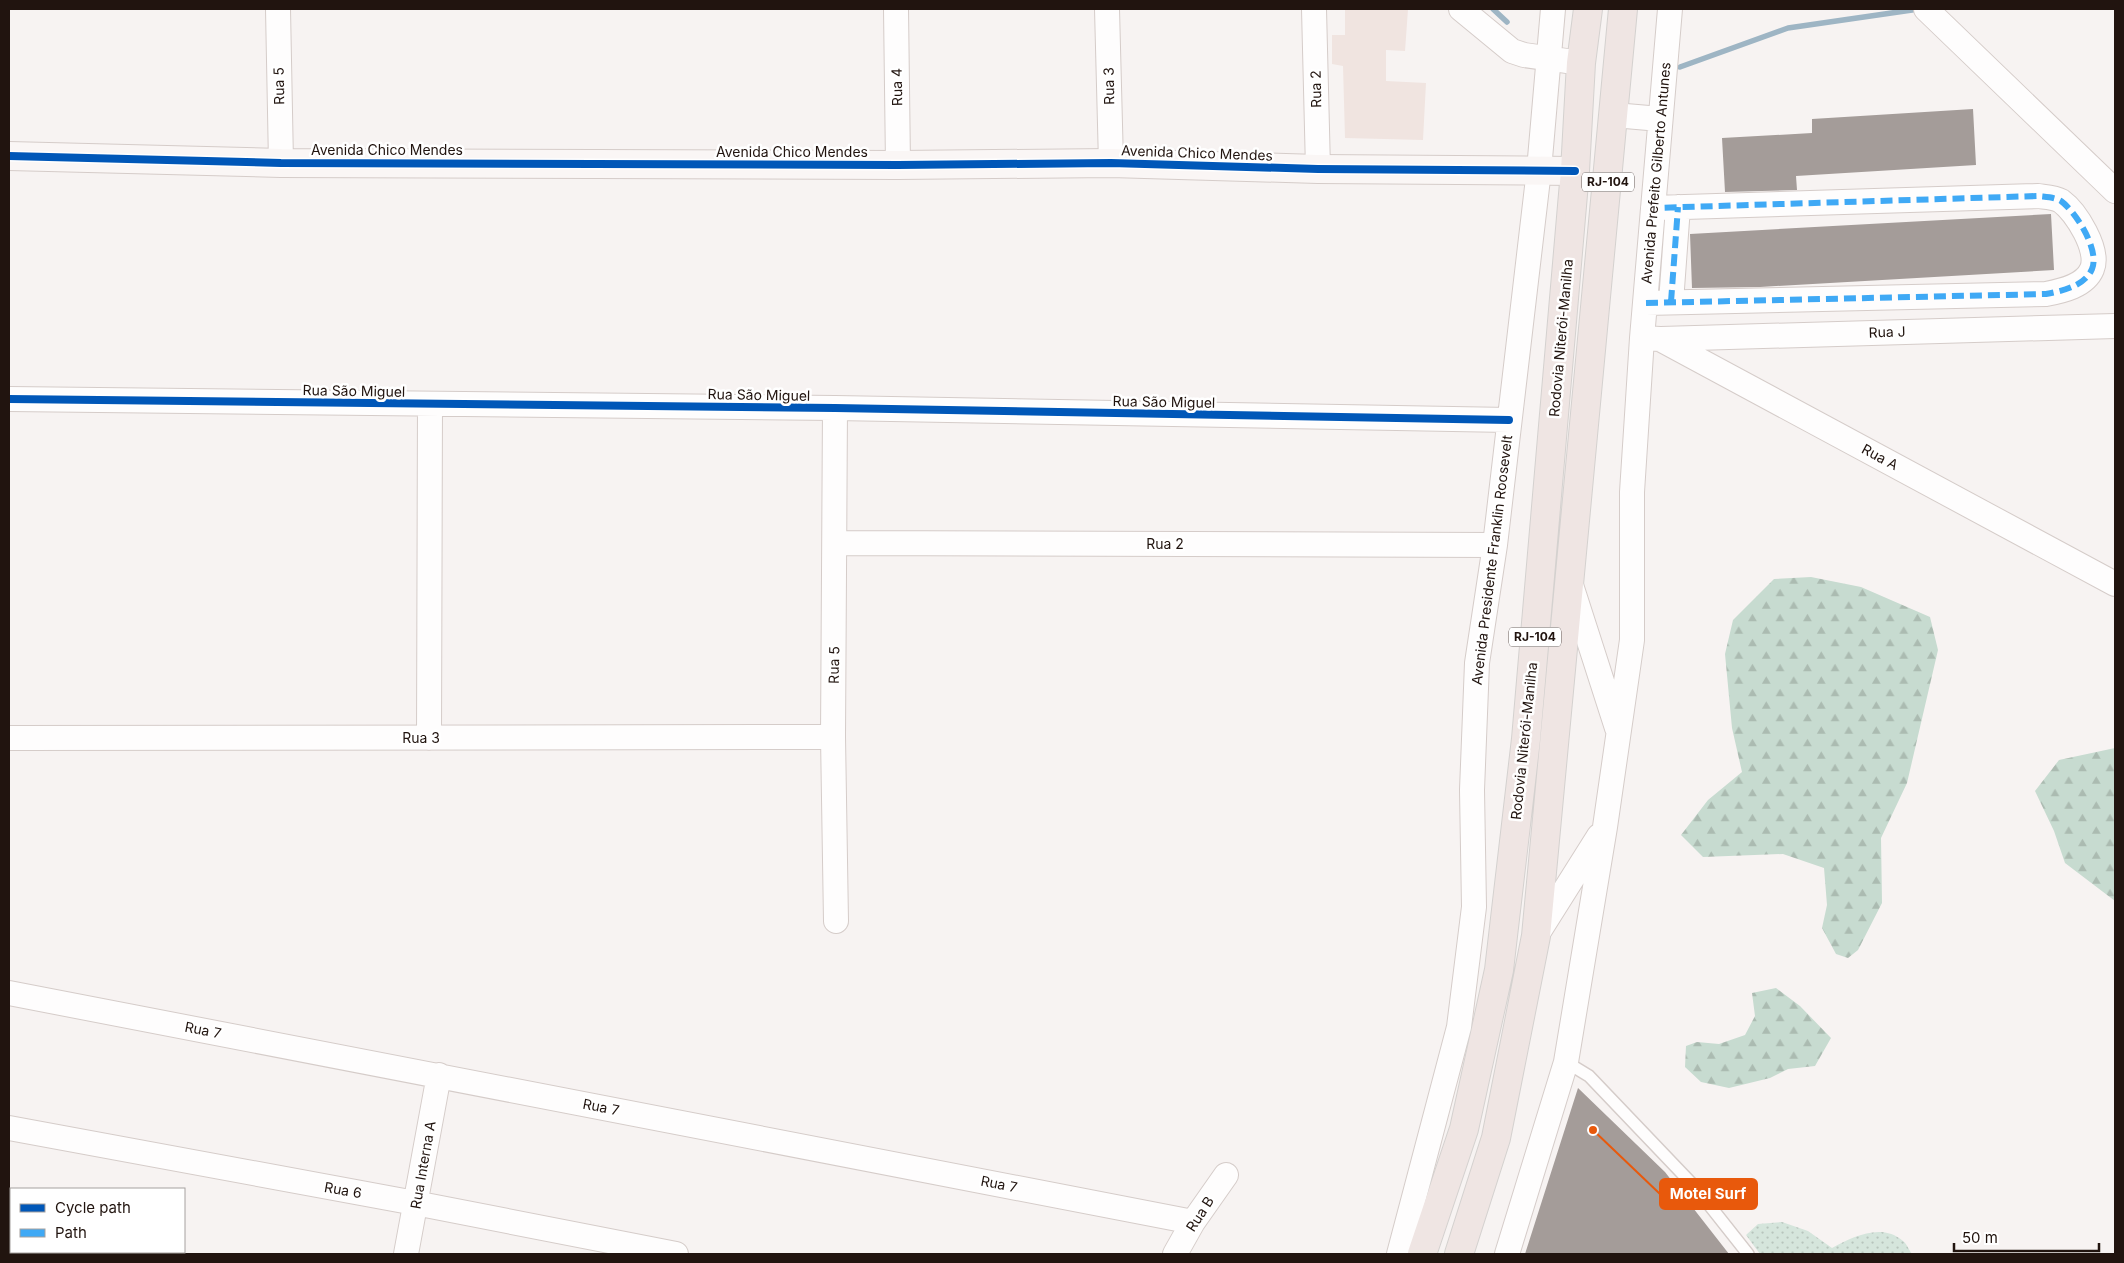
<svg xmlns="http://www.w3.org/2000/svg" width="2124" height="1263" font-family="Inter,sans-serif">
  <defs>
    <pattern id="grass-dots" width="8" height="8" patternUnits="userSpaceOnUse" patternTransform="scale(1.25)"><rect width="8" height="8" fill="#d5e5dc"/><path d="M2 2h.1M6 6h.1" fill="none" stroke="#b7c4bc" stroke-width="1.8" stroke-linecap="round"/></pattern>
    <pattern id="forest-firs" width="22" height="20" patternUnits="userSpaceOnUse" patternTransform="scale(1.25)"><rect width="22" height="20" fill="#c7dbd0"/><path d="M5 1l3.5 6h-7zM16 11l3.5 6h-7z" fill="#abbbb1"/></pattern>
  </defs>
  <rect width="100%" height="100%" fill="#f7f3f2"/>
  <path fill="#f0e4e0" d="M 1345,9 L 1408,9 L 1405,51 L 1386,50 L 1386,81 L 1426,83 L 1423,140 L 1345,138 L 1343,66 L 1332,64 L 1332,35 L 1345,35 Z"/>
  <path fill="url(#grass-dots)" d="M 1782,1222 L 1808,1231 L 1832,1248 C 1852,1237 1882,1222 1903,1241 C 1907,1244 1909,1250 1912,1254 L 1760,1254 L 1746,1235 L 1758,1224 Z"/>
  <path fill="url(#forest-firs)" d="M 1811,577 L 1861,587 L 1930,617 L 1938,650 L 1907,783 L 1881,838 L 1882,903 L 1858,950 L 1848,958 L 1836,954 L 1822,928 L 1827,905 L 1824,868 L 1783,854 L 1703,857 L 1681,835 L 1708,800 L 1742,772 L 1732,728 L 1725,654 L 1733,620 L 1774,579 Z
    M 2115,748 L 2115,901 L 2065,863 L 2054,831 L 2035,791 L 2059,760 Z
    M 1776,988 L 1800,1006 L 1831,1038 L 1815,1066 L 1788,1069 L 1770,1078 L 1729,1088 L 1701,1082 L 1685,1067 L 1686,1046 L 1697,1042 L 1719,1044 L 1745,1035 L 1755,1016 L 1752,993 Z"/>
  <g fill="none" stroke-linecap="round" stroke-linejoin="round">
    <path stroke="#9eb5c4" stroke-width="5.5" d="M 1493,9 L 1507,22
      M 1680,67 L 1788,28 L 1919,9"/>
  </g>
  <path fill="#a49c99" d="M 1973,109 L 1976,165 L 1796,176 L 1797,190 L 1725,192 L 1722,138 L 1812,133 L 1812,119 Z
    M 2051,214 L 2054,270 L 1760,287 L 1692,288 L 1690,234 Z
    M 1578,1088 L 1665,1172 L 1729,1254 L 1525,1254 Z"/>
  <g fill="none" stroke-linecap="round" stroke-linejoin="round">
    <g stroke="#d5ccc9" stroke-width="14">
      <path id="lane" d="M 1566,1062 L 1589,1076 L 1695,1187 L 1748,1254"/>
    </g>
    <g stroke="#d5ccc9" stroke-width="26">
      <path id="street" d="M 278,9 L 281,163
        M 896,9 L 898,165
        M 1107,9 L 1111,163
        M 1314,9 L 1318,169
        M 1461,9 L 1512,51 L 1524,55 L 1581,63
        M 1926,9 L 2115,191
        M 1614,115 L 1660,119
        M 1671,302 L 1678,207
        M 1646,303 L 2046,294 C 2062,291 2085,286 2092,269 C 2100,250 2076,212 2061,201 C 2054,197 2045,197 2038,196 L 1653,208
        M 1642,338 L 1660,339 L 2115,584
        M 1661,339 L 2115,326
        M 9,399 L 835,408 L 1509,420
        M 835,408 L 833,737 L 836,921
        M 835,543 L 1495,545
        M 1570,582 L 1617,728
        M 9,738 L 833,737
        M 429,738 L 430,404
        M 1536,936 L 1599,836
        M 9,993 L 1193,1222
        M 9,1128 L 415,1203 L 676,1254
        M 406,1254 L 439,1075
        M 1175,1254 L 1193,1222 L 1226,1175
        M 1399,1254 L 1459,1027 L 1474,907 L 1472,790 L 1477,663 L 1495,545 L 1539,170 L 1553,9
        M 1507,1254 L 1566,1062 L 1605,827 L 1632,640 L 1632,492 L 1642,338 L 1670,9"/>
    </g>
    <g stroke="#d5ccc9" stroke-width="30">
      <path id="secondary" d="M 9,156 L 281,163 L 898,165 L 1111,163 L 1318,169 L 1575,171"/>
    </g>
    <g stroke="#d4d1cf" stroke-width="30">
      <path id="highway" d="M 1422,1254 L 1464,1129 L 1499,970 L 1526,739 L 1575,171 L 1581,63 L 1588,9
        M 1459,1254 L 1496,1138 L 1536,936 L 1623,9"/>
    </g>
    <use href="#lane" stroke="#fefdfd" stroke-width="11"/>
    <use href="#street" stroke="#fefdfd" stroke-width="24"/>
    <use href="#secondary" stroke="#faf6f5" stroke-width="28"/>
    <use href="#highway" stroke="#efe5e3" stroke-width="28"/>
    <path stroke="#3fa9f5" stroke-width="6" stroke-dasharray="12 6" stroke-linecap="butt" d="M 1671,302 L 1678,207
      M 1646,303 L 2046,294 C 2062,291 2085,286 2092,269 C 2100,250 2076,212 2061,201 C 2054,197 2045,197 2038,196 L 1653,208"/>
    <g stroke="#fff" stroke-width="11">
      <path id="cycleway" d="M 9,156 L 281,163 L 898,165 L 1111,163 L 1318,169 L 1575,171
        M 9,399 L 835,408 L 1509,420"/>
    </g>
    <use href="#cycleway" stroke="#0057b8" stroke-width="8"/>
  </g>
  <g text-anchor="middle" stroke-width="5" stroke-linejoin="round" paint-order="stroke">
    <g fill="#fff" stroke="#645a57" stroke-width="1">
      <rect x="1582" y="172.5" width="52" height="19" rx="4"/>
      <rect x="1509" y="627.5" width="52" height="19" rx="4"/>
    </g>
    <g font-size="12" font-weight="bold" fill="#21140f">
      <text x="1608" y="186">RJ-104</text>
      <text x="1535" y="641">RJ-104</text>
    </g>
    <g font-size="14" fill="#21140f" stroke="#fff">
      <text transform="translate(279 86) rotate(-91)" y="5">Rua 5</text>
      <text transform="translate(1109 86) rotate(-91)" y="5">Rua 3</text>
      <text transform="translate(897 87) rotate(-91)" y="5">Rua 4</text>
      <text transform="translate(1316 89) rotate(-91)" y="5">Rua 2</text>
      <text x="387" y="155">Avenida Chico Mendes</text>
      <text x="792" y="157">Avenida Chico Mendes</text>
      <text transform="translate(1197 153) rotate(2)" y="5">Avenida Chico Mendes</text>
      <text transform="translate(1656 173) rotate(-85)" y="5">Avenida Prefeito Gilberto Antunes</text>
      <text transform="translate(1887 332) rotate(-2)" y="5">Rua J</text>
      <text transform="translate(1561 338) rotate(-85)" y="5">Rodovia Niterói-Manilha</text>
      <text transform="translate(354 391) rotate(1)" y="5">Rua São Miguel</text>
      <text transform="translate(759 395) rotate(1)" y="5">Rua São Miguel</text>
      <text transform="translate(1164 402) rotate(1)" y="5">Rua São Miguel</text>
      <text transform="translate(1880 457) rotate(28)" y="5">Rua A</text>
      <text x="1165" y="549">Rua 2</text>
      <text transform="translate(1492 560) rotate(-83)" y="5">Avenida Presidente Franklin Roosevelt</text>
      <text transform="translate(834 665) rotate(-89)" y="5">Rua 5</text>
      <text x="421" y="743">Rua 3</text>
      <text transform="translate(1524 741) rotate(-84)" y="5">Rodovia Niterói-Manilha</text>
      <text transform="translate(203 1030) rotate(11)" y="5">Rua 7</text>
      <text transform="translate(601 1107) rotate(11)" y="5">Rua 7</text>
      <text transform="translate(423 1165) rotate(-80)" y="5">Rua Interna A</text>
      <text transform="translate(999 1184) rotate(11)" y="5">Rua 7</text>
      <text transform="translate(343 1190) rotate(10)" y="5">Rua 6</text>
      <text transform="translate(1200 1214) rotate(-57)" y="5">Rua B</text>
    </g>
  </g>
  <path fill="none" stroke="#e8590c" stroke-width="2" d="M1593 1130L1660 1194"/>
  <circle fill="#e8590c" stroke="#fff" stroke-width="2" cx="1593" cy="1130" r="5"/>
  <rect fill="#e8590c" stroke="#e8590c" stroke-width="2" x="1660" y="1179" width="97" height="30" rx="5"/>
  <g font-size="15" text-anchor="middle" font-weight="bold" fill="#fff">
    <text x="1708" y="1199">Motel Surf</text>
  </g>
  <rect width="2124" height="1263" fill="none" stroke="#21140f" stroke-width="20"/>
  <rect x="10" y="1188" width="175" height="65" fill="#ffffff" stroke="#a6a19f"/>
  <rect x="20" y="1204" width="25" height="8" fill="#0057b8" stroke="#a6a19f"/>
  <text x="55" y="1213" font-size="15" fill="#21140f">Cycle path</text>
  <rect x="20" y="1229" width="25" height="8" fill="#3fa9f5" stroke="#a6a19f"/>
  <text x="55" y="1238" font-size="15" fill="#21140f">Path</text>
  <path d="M1954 1243v8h145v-8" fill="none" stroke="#21140f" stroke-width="2.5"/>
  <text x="1962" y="1243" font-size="15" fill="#21140f" stroke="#ffffff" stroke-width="4" paint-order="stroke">50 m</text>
</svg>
